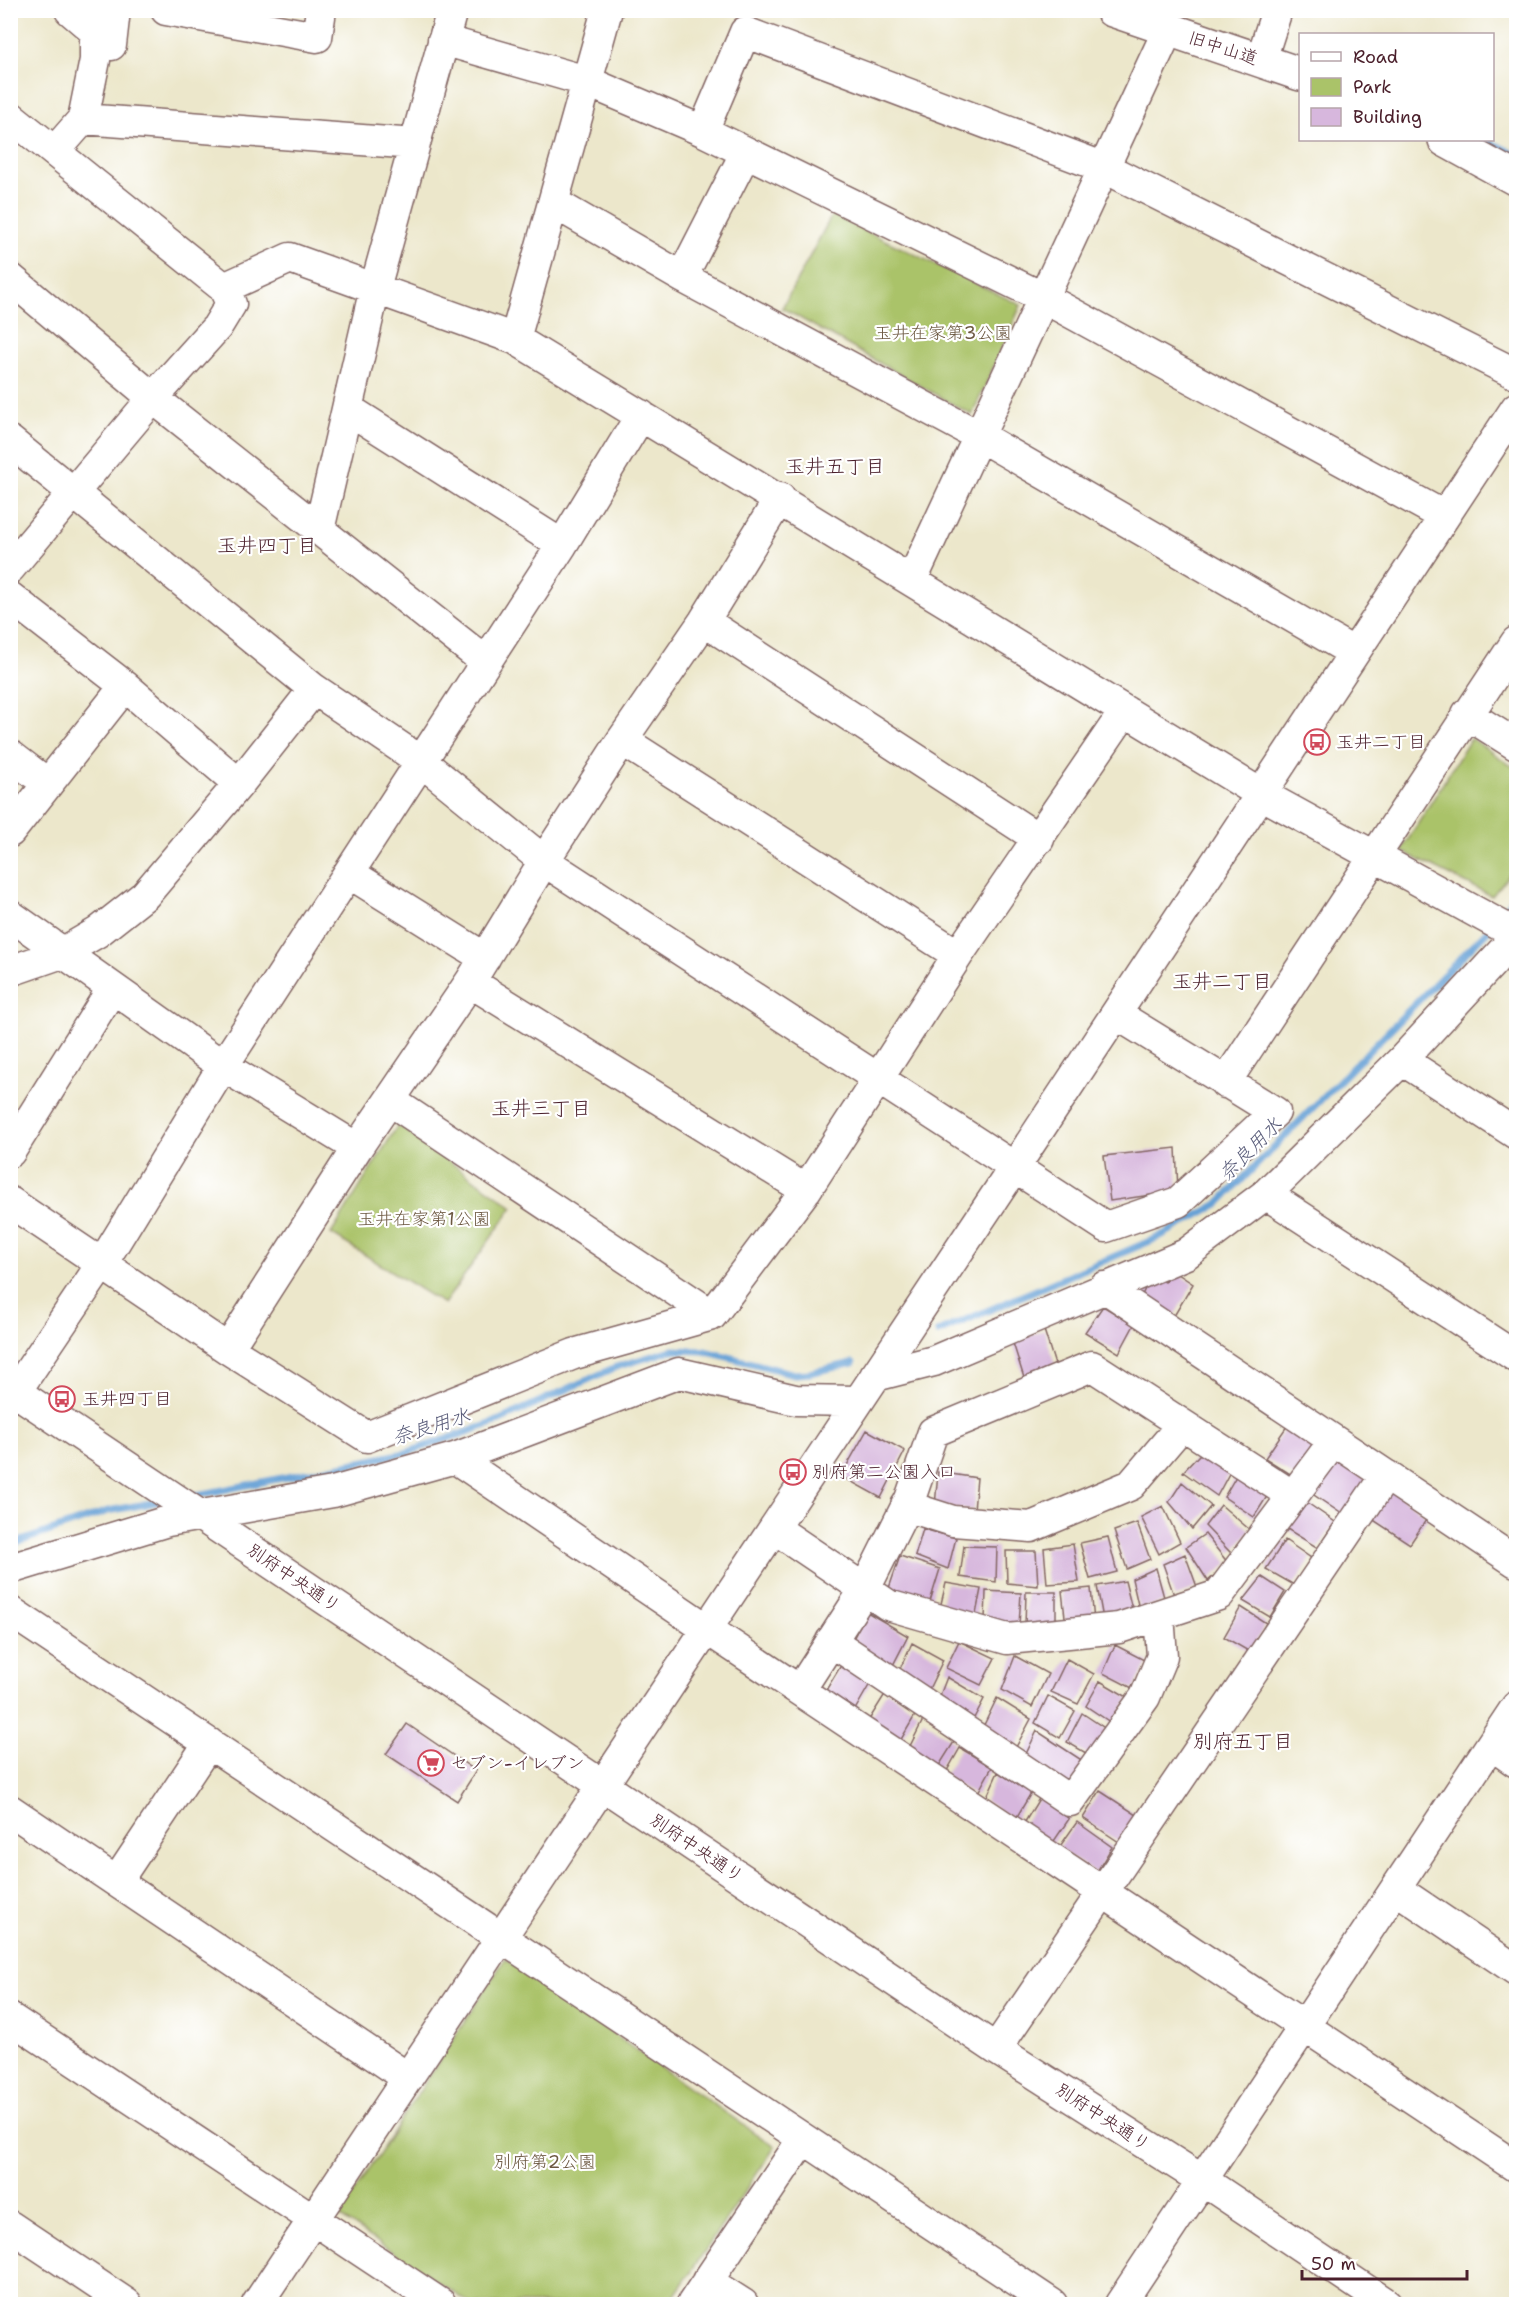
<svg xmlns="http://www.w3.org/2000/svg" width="1527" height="2315" font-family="'Shantell Sans','Klee One',sans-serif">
  <rect width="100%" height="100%" fill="#fff"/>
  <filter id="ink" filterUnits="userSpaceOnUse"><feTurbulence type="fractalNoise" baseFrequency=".0167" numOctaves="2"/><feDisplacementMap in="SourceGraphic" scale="12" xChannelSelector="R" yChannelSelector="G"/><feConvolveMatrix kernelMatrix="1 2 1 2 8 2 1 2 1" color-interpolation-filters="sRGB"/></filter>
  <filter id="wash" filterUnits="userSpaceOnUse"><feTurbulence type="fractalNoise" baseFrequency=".008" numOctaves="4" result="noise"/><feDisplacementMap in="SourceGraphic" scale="24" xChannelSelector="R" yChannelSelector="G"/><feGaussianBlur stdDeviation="1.35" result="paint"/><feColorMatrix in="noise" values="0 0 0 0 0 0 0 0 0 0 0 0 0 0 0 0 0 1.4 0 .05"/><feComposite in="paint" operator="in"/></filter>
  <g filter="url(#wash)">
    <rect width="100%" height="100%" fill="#ece7cb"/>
    <path fill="#aac369" stroke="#7a714a" stroke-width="1.5" d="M 832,215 L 1021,305 L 972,415 L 782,308 Z
      M 1471,738 L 1516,769 L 1516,866 L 1492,896 L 1401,851 Z
      M 398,1125 L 513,1207 L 444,1304 L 331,1234 Z
      M 505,1959 L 775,2147 L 669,2304 L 471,2304 L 339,2216 Z"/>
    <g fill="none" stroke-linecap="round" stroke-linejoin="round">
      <path stroke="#66a1d6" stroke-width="7" d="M 1274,47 L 1300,56
        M 1485,140 L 1516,155
        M 1500,916 L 1516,895
        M 938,1332 L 1157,1238 L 1218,1204 L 1491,927
        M 188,1497 L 405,1453 L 493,1423 L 616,1367 L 672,1350 L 704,1351 L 795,1374 L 809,1373 L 853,1363
        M 10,1545 L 108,1511 L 162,1501"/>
    </g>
    <g id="blocks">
      <path fill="#d7b7dd" d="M 1176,1148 L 1178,1191 L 1110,1201 L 1104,1156 Z
        M 1172,1270 L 1193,1284 L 1174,1316 L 1141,1297 L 1152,1275 L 1165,1282 Z
        M 1103,1306 L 1134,1325 L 1119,1353 L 1085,1332 Z
        M 1044,1330 L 1056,1368 L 1025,1381 L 1013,1343 Z
        M 1287,1426 L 1318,1448 L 1298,1479 L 1265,1458 Z
        M 867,1430 L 905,1451 L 881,1498 L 841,1476 Z
        M 1200,1454 L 1231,1470 L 1217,1496 L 1183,1472 Z
        M 1332,1456 L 1367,1480 L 1342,1514 L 1308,1491 Z
        M 1239,1471 L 1271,1490 L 1254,1517 L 1224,1497 Z
        M 938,1472 L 977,1478 L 974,1510 L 935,1506 Z
        M 1182,1482 L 1211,1506 L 1192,1529 L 1169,1502 Z
        M 1390,1489 L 1428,1517 L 1410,1544 L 1369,1517 Z
        M 1306,1502 L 1335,1522 L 1318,1548 L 1287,1529 Z
        M 1221,1505 L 1250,1530 L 1231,1553 L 1205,1526 Z
        M 1163,1506 L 1180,1542 L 1159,1554 L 1141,1517 Z
        M 1137,1523 L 1150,1559 L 1127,1569 L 1114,1531 Z
        M 923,1529 L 956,1538 L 948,1569 L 915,1556 Z
        M 1205,1534 L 1228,1563 L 1208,1581 L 1186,1547 Z
        M 1108,1537 L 1117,1572 L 1090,1579 L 1080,1543 Z
        M 1285,1540 L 1311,1558 L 1294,1585 L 1266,1569 Z
        M 1073,1544 L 1079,1582 L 1047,1584 L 1044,1548 Z
        M 964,1546 L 997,1547 L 996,1582 L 960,1577 Z
        M 1006,1551 L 1036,1551 L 1038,1586 L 1007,1583 Z
        M 1185,1554 L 1197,1587 L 1175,1598 L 1163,1564 Z
        M 900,1556 L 940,1569 L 928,1608 L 887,1594 Z
        M 1156,1568 L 1165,1601 L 1139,1609 L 1132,1579 Z
        M 1262,1577 L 1285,1592 L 1270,1617 L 1243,1601 Z
        M 1125,1581 L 1133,1613 L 1103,1619 L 1097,1586 Z
        M 946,1583 L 981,1589 L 975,1619 L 939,1612 Z
        M 1091,1588 L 1094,1622 L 1066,1626 L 1062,1591 Z
        M 986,1591 L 1021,1593 L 1019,1625 L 985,1620 Z
        M 1026,1592 L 1056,1592 L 1056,1626 L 1025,1626 Z
        M 1241,1607 L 1266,1623 L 1250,1652 L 1224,1637 Z
        M 867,1612 L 908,1636 L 891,1669 L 853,1639 Z
        M 959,1641 L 995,1658 L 981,1685 L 946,1668 Z
        M 912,1643 L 943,1660 L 928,1691 L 898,1673 Z
        M 1115,1645 L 1148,1662 L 1134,1689 L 1103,1673 Z
        M 1015,1656 L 1048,1674 L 1032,1707 L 1002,1690 Z
        M 1067,1659 L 1094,1674 L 1078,1704 L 1051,1692 Z
        M 843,1662 L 871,1682 L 852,1715 L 823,1695 Z
        M 947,1677 L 984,1699 L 973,1720 L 939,1698 Z
        M 1100,1681 L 1129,1698 L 1113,1724 L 1086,1706 Z
        M 887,1691 L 917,1712 L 899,1743 L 867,1723 Z
        M 1048,1696 L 1075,1711 L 1060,1738 L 1035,1723 Z
        M 997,1698 L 1031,1719 L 1015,1749 L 983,1727 Z
        M 1082,1713 L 1109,1731 L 1091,1756 L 1067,1742 Z
        M 923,1720 L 954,1742 L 937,1769 L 908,1750 Z
        M 407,1724 L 476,1771 L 457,1801 L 386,1754 Z
        M 1037,1731 L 1086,1763 L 1069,1787 L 1025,1756 Z
        M 960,1748 L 992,1767 L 976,1796 L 944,1776 Z
        M 998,1772 L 1031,1793 L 1015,1820 L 985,1801 Z
        M 1100,1791 L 1137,1815 L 1119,1842 L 1083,1818 Z
        M 1040,1797 L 1069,1819 L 1052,1844 L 1023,1825 Z
        M 1077,1822 L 1112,1847 L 1096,1873 L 1058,1849 Z"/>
    </g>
  </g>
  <g filter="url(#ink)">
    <use href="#blocks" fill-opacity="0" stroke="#836563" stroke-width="1.5"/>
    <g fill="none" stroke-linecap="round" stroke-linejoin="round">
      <g stroke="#836563" stroke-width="33">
        <path id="minor" d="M 70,10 L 111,45
          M 166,10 L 317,37 L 321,10
          M 443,40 L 586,81 L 703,131 L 1044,298 L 1444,516
          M 1261,60 L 1277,10
          M 10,116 L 224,288 L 231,304 L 217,327 L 153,398 L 10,568
          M 83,119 L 95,60 L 95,40 L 111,45 L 115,10
          M 703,131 L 745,32 L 1105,168 L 1516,374
          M 55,151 L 83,119 L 415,144
          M 554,203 L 682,277 L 979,436 L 1353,652
          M 682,277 L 746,152
          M 10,278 L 153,398 L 486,662
          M 224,288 L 290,258 L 515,339 L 1261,794 L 1516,934
          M 515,339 L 607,10
          M 348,409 L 562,545
          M 10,441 L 314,689 L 422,762 L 544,861 L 1106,1227 L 1178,1202 L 1275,1112 L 1116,1014
          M 319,530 L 375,288 L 452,10
          M 912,580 L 1168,30
          M 10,597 L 125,686 L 239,784
          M 704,621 L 1039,839
          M 1467,714 L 1516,745
          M 622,740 L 958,955
          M 10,755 L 48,784
          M 10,832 L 125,686
          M 349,873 L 485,958
          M 10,915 L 223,1066 L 357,1148
          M 10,971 L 62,953 L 98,932 L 145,895 L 239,784 L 314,689
          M 470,982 L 806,1190
          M 1402,1060 L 1516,1134
          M 1225,1083 L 1516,642
          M 391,1101 L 712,1315
          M 10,1152 L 112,989
          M 1266,1194 L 1516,1357
          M 10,1202 L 228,1349 L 367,1437 L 574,1354 L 712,1315 L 806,1190 L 958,955 L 1125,711
          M 1104,1287 L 1516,1562
          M 228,1349 L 357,1148 L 470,982 L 544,861 L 622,740 L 704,621 L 780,498
          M 875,1376 L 934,1361 L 1186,1254 L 1266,1194 L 1402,1060 L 1516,937
          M 10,1388 L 996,2049 L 1202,2180 L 1387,2304
          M 16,1391 L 103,1262 L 223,1066 L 562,545 L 641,415
          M 455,1458 L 707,1629 L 1516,2167
          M 906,1506 L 953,1521 L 1031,1527 L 1131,1485 L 1182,1425
          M 774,1528 L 888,1605 L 1007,1639 L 1119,1628 L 1219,1595 L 1334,1441
          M 10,1569 L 168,1521 L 333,1492 L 455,1458 L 679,1373 L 796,1400 L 858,1401
          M 10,1611 L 1052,2304
          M 831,1641 L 1070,1801 L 1145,1697 L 1162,1656 L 1159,1615
          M 800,1690 L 865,1589 L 910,1499 L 933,1432 L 1092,1366 L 1293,1496
          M 1492,1745 L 1516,1762
          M 10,1810 L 408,2078
          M 117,1881 L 209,1743
          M 1396,1889 L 1516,1970
          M 10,2018 L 441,2304
          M 996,2049 L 1386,1475
          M 10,2226 L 127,2304
          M 707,2281 L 743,2304
          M 257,2304 L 1014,1168 L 1516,408
          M 692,2304 L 803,2139
          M 1120,2304 L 1516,1707"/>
      </g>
      <g stroke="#836563" stroke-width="36">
        <path id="major" d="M 1112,10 L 1300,74
          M 1445,140 L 1516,179"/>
      </g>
      <use href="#minor" stroke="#fff" stroke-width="30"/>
      <use href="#major" stroke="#fff" stroke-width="33"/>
    </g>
  </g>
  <defs>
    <g id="bus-ring" transform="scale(1.35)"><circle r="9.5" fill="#fff" stroke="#d1495b" stroke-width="1.5"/><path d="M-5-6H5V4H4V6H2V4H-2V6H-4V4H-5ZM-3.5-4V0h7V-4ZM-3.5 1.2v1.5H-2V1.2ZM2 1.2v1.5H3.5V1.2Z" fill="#d1495b"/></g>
    <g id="supermarket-ring" transform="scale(1.35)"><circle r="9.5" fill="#fff" stroke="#d1495b" stroke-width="1.5"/><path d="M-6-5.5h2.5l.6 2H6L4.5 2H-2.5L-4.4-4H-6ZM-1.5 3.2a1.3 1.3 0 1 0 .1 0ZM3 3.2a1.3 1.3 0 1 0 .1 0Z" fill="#d1495b"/></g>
  </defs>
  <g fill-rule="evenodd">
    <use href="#bus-ring" x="1317" y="742"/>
    <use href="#bus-ring" x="62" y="1399"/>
    <use href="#bus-ring" x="793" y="1472"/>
    <use href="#supermarket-ring" x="431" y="1763"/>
  </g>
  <g text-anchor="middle" stroke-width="4.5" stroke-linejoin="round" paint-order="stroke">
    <g font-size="18" fill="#4a1f2b" stroke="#fff">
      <text transform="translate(1223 48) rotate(18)" y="6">旧中山道</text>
      <text transform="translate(294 1578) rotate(34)" y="6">別府中央通り</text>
      <text transform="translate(697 1848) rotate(34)" y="6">別府中央通り</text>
      <text transform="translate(1103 2117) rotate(33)" y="6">別府中央通り</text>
    </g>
    <g font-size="18" fill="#6c5841" stroke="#fff">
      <text x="943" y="339">玉井在家第3公園</text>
      <text x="424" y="1225">玉井在家第1公園</text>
      <text x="545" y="2168">別府第2公園</text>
    </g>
    <g font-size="18" fill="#4a1f2b" stroke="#fff" text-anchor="start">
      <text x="1336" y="748">玉井二丁目</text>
      <text x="82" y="1405">玉井四丁目</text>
      <text x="812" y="1478">別府第二公園入口</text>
      <text x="450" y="1769">セブン-イレブン</text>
    </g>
    <g font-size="20" fill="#4a1f2b" stroke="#fff">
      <text x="835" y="473">玉井五丁目</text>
      <text x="267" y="552">玉井四丁目</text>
      <text x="1222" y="988">玉井二丁目</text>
      <text x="541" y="1115">玉井三丁目</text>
      <text x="1243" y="1748">別府五丁目</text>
    </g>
    <g font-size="20" font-style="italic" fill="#575a78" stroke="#fff">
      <text transform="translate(1250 1149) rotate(-45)" y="7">奈良用水</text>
      <text transform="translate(431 1426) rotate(-17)" y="7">奈良用水</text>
    </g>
  </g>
  <rect width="1527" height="2315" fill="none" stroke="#fff" stroke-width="36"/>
  <rect x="1299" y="33" width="195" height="108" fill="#ffffff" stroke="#b7a5aa" stroke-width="1.5"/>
  <rect x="1311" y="52" width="30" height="9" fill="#ffffff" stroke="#b7a5aa" stroke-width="1.5"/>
  <text x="1353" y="63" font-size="18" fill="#4a1f2b">Road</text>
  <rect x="1311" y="78" width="30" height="18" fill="#aac369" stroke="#b7a5aa" stroke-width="1.5"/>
  <text x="1353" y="93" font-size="18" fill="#4a1f2b">Park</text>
  <rect x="1311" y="108" width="30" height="18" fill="#d7b7dd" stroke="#b7a5aa" stroke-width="1.5"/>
  <text x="1353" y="123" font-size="18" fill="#4a1f2b">Building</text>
  <path d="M1302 2270v9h165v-9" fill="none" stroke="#4a1f2b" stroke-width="3"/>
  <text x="1311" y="2270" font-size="18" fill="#4a1f2b" stroke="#ffffff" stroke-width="4.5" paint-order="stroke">50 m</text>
</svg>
